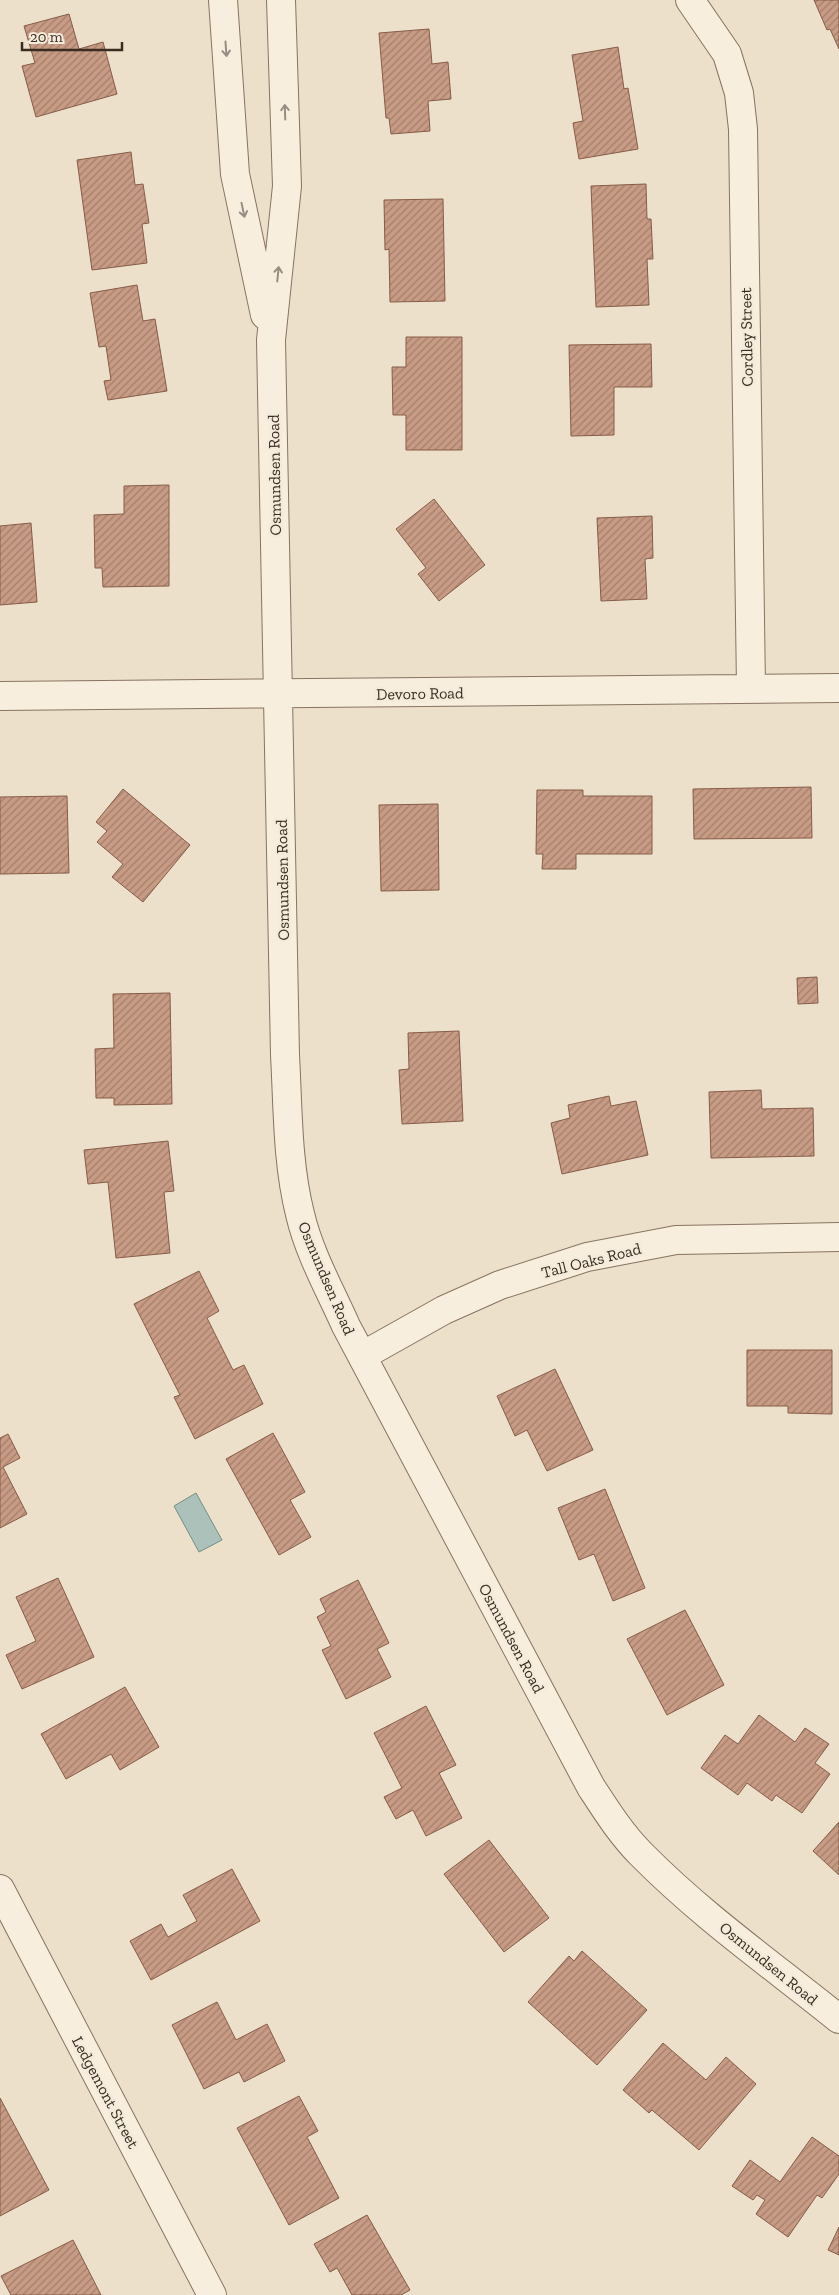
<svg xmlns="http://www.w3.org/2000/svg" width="839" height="2295" font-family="'Zilla Slab',serif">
  <defs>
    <pattern id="building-hatch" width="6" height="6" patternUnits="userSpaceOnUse" patternTransform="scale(1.25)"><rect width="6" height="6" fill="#c89b84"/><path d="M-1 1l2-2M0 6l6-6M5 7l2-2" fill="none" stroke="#a37f6c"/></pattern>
  </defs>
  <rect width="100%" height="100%" fill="#ece0cb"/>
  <path fill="#abc1b9" stroke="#729086" d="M 196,1493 L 222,1540 L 199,1552 L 174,1506 Z"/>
  <path fill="url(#building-hatch)" stroke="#865c47" d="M 814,0 L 839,0 L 839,49 L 830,29 L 827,30 Z
    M 69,14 L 79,49 L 103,42 L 117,94 L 36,117 L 22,66 L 35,63 L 24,26 Z
    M 429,29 L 432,64 L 448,62 L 451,99 L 428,101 L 430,131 L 391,134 L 389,118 L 386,118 L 379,33 Z
    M 618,47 L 624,89 L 628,88 L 638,149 L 579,159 L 573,123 L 583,121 L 572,55 Z
    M 131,152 L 135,185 L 143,184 L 149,223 L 142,224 L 147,263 L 92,270 L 77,160 Z
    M 646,184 L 647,219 L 651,219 L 653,259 L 647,259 L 649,305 L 596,307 L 591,186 Z
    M 443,199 L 445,301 L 390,302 L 389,249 L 385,250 L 384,200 Z
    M 137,285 L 143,321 L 155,319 L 167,391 L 108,400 L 104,381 L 111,380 L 106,346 L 99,347 L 90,293 Z
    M 406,337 L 462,337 L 462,450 L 406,450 L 406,415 L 393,415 L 392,367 L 406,367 Z
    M 651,344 L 652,387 L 614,387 L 614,435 L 571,436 L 569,345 Z
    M 169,485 L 169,586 L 103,587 L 102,568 L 95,568 L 94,515 L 124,514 L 124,486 Z
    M 434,499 L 485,565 L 439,601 L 418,574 L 426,568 L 396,529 Z
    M 652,516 L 653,558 L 645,559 L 647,599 L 601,601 L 597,518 Z
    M 31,523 L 37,602 L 0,605 L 0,526 Z
    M 811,787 L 812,838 L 694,839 L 693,789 Z
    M 123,789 L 190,845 L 143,902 L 112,877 L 123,864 L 97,842 L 107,831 L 96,822 Z
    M 537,790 L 583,790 L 583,796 L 652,796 L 652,854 L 576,854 L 576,869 L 542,869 L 543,854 L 536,854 Z
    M 67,796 L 69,873 L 0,874 L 0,797 Z
    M 438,804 L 439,890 L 381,891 L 379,805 Z
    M 817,977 L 818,1003 L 798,1004 L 797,978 Z
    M 170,993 L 172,1104 L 114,1105 L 114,1098 L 96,1098 L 95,1049 L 114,1048 L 113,994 Z
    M 459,1031 L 463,1121 L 402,1124 L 399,1070 L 409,1069 L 408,1033 Z
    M 761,1090 L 762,1109 L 813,1108 L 814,1156 L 711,1158 L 709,1092 Z
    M 609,1096 L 611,1106 L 636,1101 L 648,1155 L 562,1174 L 551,1123 L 570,1118 L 568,1105 Z
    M 168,1141 L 174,1191 L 164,1192 L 170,1253 L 116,1258 L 108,1182 L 88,1184 L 84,1150 Z
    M 199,1271 L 219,1311 L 207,1318 L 233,1370 L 244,1365 L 263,1404 L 195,1439 L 174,1397 L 180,1395 L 134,1304 Z
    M 747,1350 L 832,1350 L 832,1414 L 788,1413 L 788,1406 L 747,1406 Z
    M 555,1369 L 593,1450 L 547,1471 L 527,1430 L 515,1436 L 497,1396 Z
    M 273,1433 L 305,1492 L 290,1500 L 311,1537 L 279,1555 L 226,1459 Z
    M 8,1434 L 20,1458 L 3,1467 L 27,1514 L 0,1528 L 0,1438 Z
    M 605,1489 L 645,1588 L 613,1601 L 594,1554 L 579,1560 L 558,1508 Z
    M 58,1578 L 94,1657 L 22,1689 L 6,1655 L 36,1641 L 16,1597 Z
    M 358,1580 L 389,1643 L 377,1649 L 391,1677 L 346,1699 L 322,1650 L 331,1646 L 317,1617 L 326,1612 L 320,1599 Z
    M 685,1610 L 724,1685 L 667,1715 L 627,1639 Z
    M 125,1687 L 159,1747 L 120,1770 L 111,1754 L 66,1779 L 41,1734 Z
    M 426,1706 L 456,1765 L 439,1773 L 462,1818 L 426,1836 L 413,1810 L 396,1819 L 384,1797 L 402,1788 L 374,1733 Z
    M 759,1715 L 795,1742 L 805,1728 L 829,1744 L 815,1763 L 830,1774 L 802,1813 L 776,1795 L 772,1801 L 747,1783 L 738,1795 L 701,1768 L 725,1735 L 738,1744 Z
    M 839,1822 L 839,1875 L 813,1851 Z
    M 489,1840 L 549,1918 L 504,1952 L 444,1874 Z
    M 232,1869 L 260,1921 L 151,1980 L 130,1941 L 161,1924 L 168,1937 L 197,1921 L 183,1895 Z
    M 582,1951 L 647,2010 L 597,2065 L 528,2002 L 569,1956 L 574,1961 Z
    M 217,2002 L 236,2040 L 267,2024 L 285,2061 L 244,2082 L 239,2072 L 204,2089 L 172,2025 Z
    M 663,2043 L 706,2080 L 726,2057 L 756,2084 L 699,2150 L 652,2110 L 649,2113 L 623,2090 Z
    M 299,2096 L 318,2131 L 307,2137 L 339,2198 L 289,2225 L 237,2128 Z
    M 0,2098 L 49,2190 L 0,2216 Z
    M 812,2137 L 839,2156 L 839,2174 L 822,2198 L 817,2195 L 788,2237 L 756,2214 L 765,2200 L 757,2195 L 753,2200 L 732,2186 L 750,2160 L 780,2182 Z
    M 367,2215 L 410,2290 L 401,2295 L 352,2295 L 337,2268 L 330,2272 L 314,2244 Z
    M 839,2227 L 839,2255 L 828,2250 Z
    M 73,2240 L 101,2295 L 11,2295 L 1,2276 Z"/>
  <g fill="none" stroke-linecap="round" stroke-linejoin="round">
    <g stroke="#887360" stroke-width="30">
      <path id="minor" d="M 223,0 L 235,174 L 265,315
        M 281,0 L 287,186 L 271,340 L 285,1055 C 288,1108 287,1162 300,1214 C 309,1253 330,1290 346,1326 L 591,1787 C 606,1810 621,1834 641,1854 C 701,1915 772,1965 839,2019
        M 690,0 L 727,54 L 739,93 L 743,129 L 751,688
        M 0,696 L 839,688
        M 362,1356 L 444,1310 L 500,1285 L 587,1257 L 676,1240 L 839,1237
        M 0,1889 L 212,2295"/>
    </g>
    <use href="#minor" stroke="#f7eede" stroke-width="28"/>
  </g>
  <defs><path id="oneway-shaft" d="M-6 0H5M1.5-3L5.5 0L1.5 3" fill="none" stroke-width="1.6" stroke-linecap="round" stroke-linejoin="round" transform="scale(1.25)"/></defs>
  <g stroke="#988d80">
    <use href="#oneway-shaft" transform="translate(226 49) rotate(86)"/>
    <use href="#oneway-shaft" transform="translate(285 112) rotate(-92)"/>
    <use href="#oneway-shaft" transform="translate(243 210) rotate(78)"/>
    <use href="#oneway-shaft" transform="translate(278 274) rotate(-84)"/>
  </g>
  <g text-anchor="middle" stroke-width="5" stroke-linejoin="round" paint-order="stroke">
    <g font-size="16" fill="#3a2c22" stroke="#f4ebda">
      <text transform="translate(746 337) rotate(-91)" y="6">Cordley Street</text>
      <text transform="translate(274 475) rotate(-91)" y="6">Osmundsen Road</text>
      <text transform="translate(420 693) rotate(-1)" y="6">Devoro Road</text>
      <text transform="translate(282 880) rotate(-91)" y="6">Osmundsen Road</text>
      <text transform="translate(591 1260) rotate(-14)" y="6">Tall Oaks Road</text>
      <text transform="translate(327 1278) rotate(67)" y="6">Osmundsen Road</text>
      <text transform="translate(512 1638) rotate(62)" y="6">Osmundsen Road</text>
      <text transform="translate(769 1963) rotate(39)" y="6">Osmundsen Road</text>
      <text transform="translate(106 2092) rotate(62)" y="6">Ledgemont Street</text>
    </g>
  </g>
  <path d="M22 42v8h100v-8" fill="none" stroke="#3a2c22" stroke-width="2.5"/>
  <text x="30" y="42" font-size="15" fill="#3a2c22" stroke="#f4ebda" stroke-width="4" paint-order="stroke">20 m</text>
</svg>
